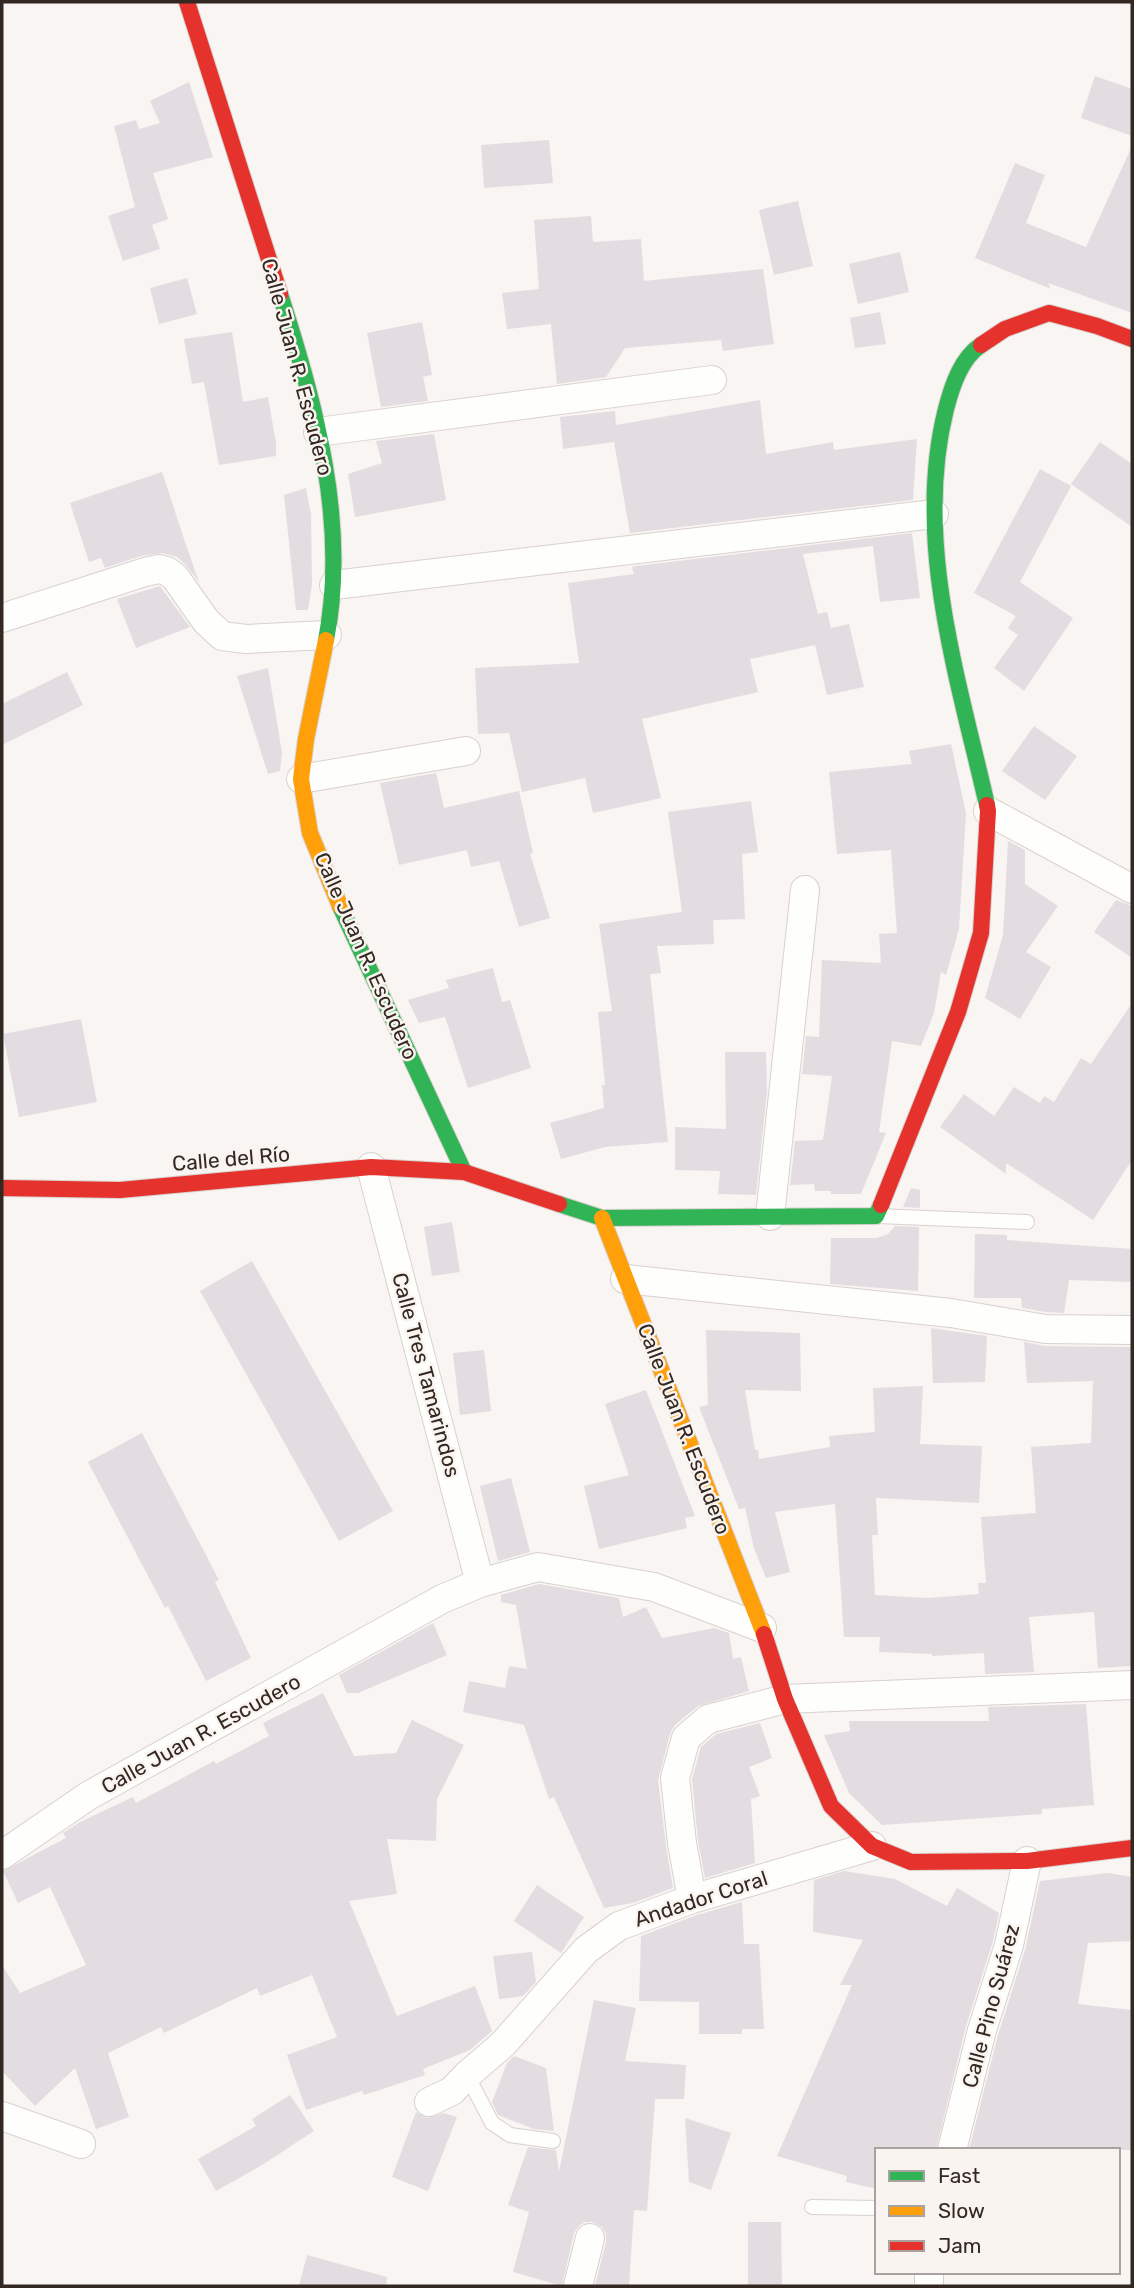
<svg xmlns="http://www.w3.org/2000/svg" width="1134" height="2288" font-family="Rubik,sans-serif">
  <rect width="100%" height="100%" fill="#f8f5f2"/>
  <path fill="#e3dde1" d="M 1095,76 L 1132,89 L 1132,136 L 1081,118 Z
    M 189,82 L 213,157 L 153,173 L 168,219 L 152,225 L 160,249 L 123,261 L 108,216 L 135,207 L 114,126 L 136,120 L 139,129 L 160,123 L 150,101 Z
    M 549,140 L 553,183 L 484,188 L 481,145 Z
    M 1132,146 L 1132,313 L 1048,283 L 1051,289 L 975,258 L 1015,163 L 1045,175 L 1026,223 L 1086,247 Z
    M 798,201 L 813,266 L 774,275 L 759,210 Z
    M 591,216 L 593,242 L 641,239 L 644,281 L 763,269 L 774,344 L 723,351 L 721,340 L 625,348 L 606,377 L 557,384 L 551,324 L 507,329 L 502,293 L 539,289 L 534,220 Z
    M 900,252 L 909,292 L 858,304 L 849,264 Z
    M 187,278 L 197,314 L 159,324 L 150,288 Z
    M 880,312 L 886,344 L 855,348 L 850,318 Z
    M 422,322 L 432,375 L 423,377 L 428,401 L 381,407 L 367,333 Z
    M 232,332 L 243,402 L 268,397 L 276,443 L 276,456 L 219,465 L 204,382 L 192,384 L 184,339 Z
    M 760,400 L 766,454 L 833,442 L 834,450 L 917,439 L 913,500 L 630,533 L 614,442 L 563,449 L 560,417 L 615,411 L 616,425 Z
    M 434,434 L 446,500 L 355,517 L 348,474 L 382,463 L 376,441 Z
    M 1100,442 L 1132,464 L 1132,527 L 1071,484 Z
    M 1040,469 L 1071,486 L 1020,582 L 1073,618 L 1024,691 L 994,668 L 1018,635 L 1008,628 L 1016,616 L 974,593 Z
    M 162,472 L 185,542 L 199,582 L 185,564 L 177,557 L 163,553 L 141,556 L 105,568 L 101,558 L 89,562 L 70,503 Z
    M 306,488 L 311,515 L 312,584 L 308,610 L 296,610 L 284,495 Z
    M 912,533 L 920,598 L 880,602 L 873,546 L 803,554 L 818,614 L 827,612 L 831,628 L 849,624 L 864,687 L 827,695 L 815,645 L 750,659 L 758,692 L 642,719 L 661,798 L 593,813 L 585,778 L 522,792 L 509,733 L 478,734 L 475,668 L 579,663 L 568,583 L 634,574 L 632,567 L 636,566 Z
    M 160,586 L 190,627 L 136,648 L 117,599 Z
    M 268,668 L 282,753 L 280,771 L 268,774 L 237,676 Z
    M 67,672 L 83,705 L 2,745 L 2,704 Z
    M 1034,726 L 1077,756 L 1045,800 L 1002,771 Z
    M 951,744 L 966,813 L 959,929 L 946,975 L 941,972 L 934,1013 L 921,1046 L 892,1041 L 879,1132 L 886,1133 L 861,1194 L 831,1194 L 831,1191 L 815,1191 L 814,1184 L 790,1185 L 795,1141 L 823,1140 L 832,1076 L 802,1074 L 806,1036 L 819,1037 L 822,960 L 881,963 L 879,934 L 897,933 L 891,850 L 837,854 L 829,772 L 912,764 L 909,751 Z
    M 436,773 L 444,808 L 519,791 L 533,853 L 530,854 L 550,918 L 519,927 L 499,861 L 471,867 L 467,850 L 399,865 L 380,783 Z
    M 751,801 L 758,852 L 742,854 L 745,919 L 713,920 L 714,944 L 657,946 L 661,973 L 650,974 L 668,1142 L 605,1147 L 561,1159 L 550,1123 L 604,1108 L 602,1085 L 605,1085 L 598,1012 L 612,1011 L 599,924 L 682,912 L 668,812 Z
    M 1008,841 L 1025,850 L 1025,884 L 1058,906 L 1026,952 L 1051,967 L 1020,1019 L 985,998 L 1003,935 Z
    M 1116,900 L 1132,906 L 1132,958 L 1094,932 Z
    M 493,968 L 502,1002 L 510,1000 L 531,1068 L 468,1088 L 445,1017 L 419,1023 L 408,1000 L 449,988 L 446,980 Z
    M 1132,1003 L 1132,1160 L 1093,1220 L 1006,1163 L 1006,1174 L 940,1127 L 964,1094 L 994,1116 L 1014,1087 L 1040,1103 L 1044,1096 L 1054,1102 L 1081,1058 L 1091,1064 Z
    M 81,1019 L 97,1102 L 19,1117 L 3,1034 Z
    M 725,1052 L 766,1052 L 767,1091 L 756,1195 L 718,1194 L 720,1171 L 675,1170 L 675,1127 L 726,1129 Z
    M 911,1188 L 920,1190 L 920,1208 L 903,1207 Z
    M 452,1222 L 460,1272 L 432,1276 L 424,1227 Z
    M 895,1226 L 919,1227 L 918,1291 L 830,1284 L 831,1238 L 877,1238 L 888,1234 Z
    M 975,1234 L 1007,1235 L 1007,1240 L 1132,1249 L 1132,1282 L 1069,1280 L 1064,1313 L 1046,1312 L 1022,1308 L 1021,1298 L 974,1298 Z
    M 252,1261 L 393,1511 L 339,1541 L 200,1291 Z
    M 931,1328 L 987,1336 L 985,1382 L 933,1383 Z
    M 706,1330 L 800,1333 L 801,1391 L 745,1390 L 755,1450 L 758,1450 L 759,1459 L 830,1447 L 829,1436 L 875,1432 L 873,1388 L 923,1386 L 920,1444 L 982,1446 L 979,1503 L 876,1498 L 878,1535 L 872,1535 L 875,1595 L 928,1598 L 979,1594 L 978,1583 L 986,1583 L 981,1517 L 1036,1513 L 1031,1447 L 1091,1443 L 1093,1381 L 1027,1383 L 1024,1342 L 1045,1346 L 1132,1347 L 1132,1666 L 1098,1668 L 1094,1612 L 1029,1617 L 1034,1672 L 985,1674 L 984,1653 L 932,1656 L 932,1654 L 879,1652 L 880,1637 L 844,1637 L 835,1504 L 775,1512 L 790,1572 L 766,1578 L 754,1548 L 745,1508 L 739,1509 L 699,1407 L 708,1405 Z
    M 484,1350 L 491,1411 L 460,1415 L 453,1353 Z
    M 646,1390 L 695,1516 L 685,1518 L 687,1528 L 599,1549 L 584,1486 L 629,1475 L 605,1404 Z
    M 142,1433 L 219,1580 L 215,1582 L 251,1658 L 206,1681 L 168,1606 L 165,1608 L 88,1462 Z
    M 511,1478 L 530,1552 L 498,1561 L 480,1486 Z
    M 539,1584 L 619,1598 L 623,1617 L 646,1607 L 662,1638 L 714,1628 L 729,1633 L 733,1659 L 741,1657 L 749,1691 L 698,1706 L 675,1725 L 670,1734 L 658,1780 L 666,1846 L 673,1888 L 633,1903 L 604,1908 L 554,1797 L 549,1799 L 524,1725 L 463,1712 L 469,1681 L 505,1688 L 509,1666 L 527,1669 L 516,1605 L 501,1602 L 501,1595 Z
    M 433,1623 L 447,1655 L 358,1693 L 347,1693 L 339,1675 Z
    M 323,1693 L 354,1756 L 396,1753 L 412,1720 L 464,1745 L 437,1799 L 436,1841 L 387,1839 L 397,1894 L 349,1901 L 397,2016 L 475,1986 L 492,2031 L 470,2050 L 423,2069 L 425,2075 L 364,2095 L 362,2091 L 306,2110 L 287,2055 L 337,2037 L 312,1975 L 260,1996 L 257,1988 L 164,2033 L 161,2027 L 108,2053 L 129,2117 L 96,2129 L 75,2068 L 35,2106 L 2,2071 L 2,1965 L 20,1993 L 86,1965 L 50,1887 L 18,1903 L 3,1871 L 66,1838 L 63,1833 L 80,1822 L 133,1797 L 136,1803 L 214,1761 L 216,1764 L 269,1736 L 263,1723 Z
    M 1086,1704 L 1094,1805 L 1042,1809 L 1042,1814 L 882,1825 L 849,1793 L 824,1735 L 850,1731 L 849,1721 L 989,1721 L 988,1707 Z
    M 760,1723 L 772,1758 L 749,1767 L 760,1796 L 751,1799 L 755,1863 L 705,1878 L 698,1841 L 692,1779 L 701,1747 L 716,1734 Z
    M 844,1871 L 895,1879 L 947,1906 L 957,1888 L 999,1913 L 993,1941 L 966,2026 L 936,2150 L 877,2150 L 877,2189 L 846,2182 L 847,2176 L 777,2156 L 852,1985 L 840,1985 L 863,1940 L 813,1932 L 814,1880 Z
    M 1108,1873 L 1132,1877 L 1132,1941 L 1088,1943 L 1078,2004 L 1132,2010 L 1132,2150 L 969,2150 L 998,2035 L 1025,1950 L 1040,1881 Z
    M 537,1885 L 584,1917 L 561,1953 L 514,1921 Z
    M 742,1902 L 744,1944 L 759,1944 L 764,2029 L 742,2029 L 742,2034 L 699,2034 L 699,2002 L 639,2001 L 641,1936 L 697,1915 Z
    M 532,1952 L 536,1982 L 523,1996 L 499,1999 L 493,1956 Z
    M 594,2000 L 636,2008 L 625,2061 L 686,2065 L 684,2099 L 655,2099 L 647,2211 L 634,2210 L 629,2286 L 595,2286 L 606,2242 L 606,2234 L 602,2227 L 593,2222 L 585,2222 L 579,2226 L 574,2233 L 562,2286 L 513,2272 L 529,2212 L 508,2205 L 528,2147 L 556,2150 L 559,2172 Z
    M 514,2056 L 546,2068 L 554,2131 L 534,2129 L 498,2115 L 492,2102 L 507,2063 Z
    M 290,2095 L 314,2131 L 262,2165 L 216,2191 L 198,2159 L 256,2126 L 252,2119 Z
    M 416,2112 L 427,2118 L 444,2113 L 457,2117 L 428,2191 L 392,2177 Z
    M 685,2118 L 731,2133 L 711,2190 L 689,2182 Z
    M 748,2222 L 781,2222 L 782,2286 L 748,2286 Z
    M 307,2255 L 387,2277 L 386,2286 L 299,2286 Z"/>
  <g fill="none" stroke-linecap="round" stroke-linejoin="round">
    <g stroke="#d9d1cd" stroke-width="16">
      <path id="lane" d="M 878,1216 L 1027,1222
        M 467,2075 L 492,2123 L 510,2135 L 553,2141
        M 812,2207 L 877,2208"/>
    </g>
    <g stroke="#d9d1cd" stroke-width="30">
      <path id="street" d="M 318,432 L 712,380
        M 334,585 L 934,514
        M 2,618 L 145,572 L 159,569 L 167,571 L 175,577 L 206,621 L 222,636 L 246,639 L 327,635
        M 301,779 L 466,751
        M 988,811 L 1132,889
        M 371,1167 L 480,1583
        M 770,1216 L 805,890
        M 625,1279 L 951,1313 L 1045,1329 L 1132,1330
        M 2,1855 L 88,1796 L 442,1599 L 480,1583 L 538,1567 L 654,1587 L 762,1628
        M 692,1899 L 682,1843 L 675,1778 L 686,1738 L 708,1719 L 785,1699 L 1132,1685
        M 429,2102 L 452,2091 L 467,2075 L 503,2044 L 586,1950 L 619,1926 L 692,1899 L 872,1846
        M 2,2116 L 81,2144
        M 952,2150 L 982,2030 L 1009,1945 L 1027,1861
        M 929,2272 L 929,2286
        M 578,2286 L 590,2238"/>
    </g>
    <g stroke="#d9d1cd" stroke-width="18">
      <path id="fast" d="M 280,294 C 315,404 349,524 326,640
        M 981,345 C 961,358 952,386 946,409 C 913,539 958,678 987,805
        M 340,906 L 464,1172
        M 559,1204 L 602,1218 L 876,1216 L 881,1205"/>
    </g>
    <g stroke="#d9d1cd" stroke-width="18">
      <path id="slow" d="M 326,640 L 306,739 L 301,779 L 310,833 L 340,906
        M 602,1218 L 764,1634"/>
    </g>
    <g stroke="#d9d1cd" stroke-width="18">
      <path id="jam" d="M 187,2 L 280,294
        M 981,345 L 1005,329 L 1049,313 L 1097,326 L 1132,339
        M 2,1188 L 120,1190 L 371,1167 L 464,1172 L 559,1204
        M 881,1205 L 958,1012 L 981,933 L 988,811 L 987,805
        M 764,1634 L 785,1699 L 831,1806 L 872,1846 L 911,1862 L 1027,1861 L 1132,1848"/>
    </g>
    <use href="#lane" stroke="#fefefd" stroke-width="14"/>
    <use href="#street" stroke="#fefefd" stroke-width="28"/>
    <use href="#fast" stroke="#30b455" stroke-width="16"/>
    <use href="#slow" stroke="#ff9f0a" stroke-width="16"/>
    <use href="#jam" stroke="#e5322d" stroke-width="16"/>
  </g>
  <g text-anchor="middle" stroke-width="5" stroke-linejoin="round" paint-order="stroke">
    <g font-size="21" fill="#332822" stroke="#faf4f0">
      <text transform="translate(297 367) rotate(75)" y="7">Calle Juan R. Escudero</text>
      <text transform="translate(366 956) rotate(66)" y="7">Calle Juan R. Escudero</text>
      <text transform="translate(231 1159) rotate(-5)" y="7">Calle del Río</text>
      <text transform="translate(426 1375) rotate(75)" y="7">Calle Tres Tamarindos</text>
      <text transform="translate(684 1429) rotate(69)" y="7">Calle Juan R. Escudero</text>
      <text transform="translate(201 1734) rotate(-29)" y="7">Calle Juan R. Escudero</text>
      <text transform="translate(701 1899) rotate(-18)" y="7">Andador Coral</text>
      <text transform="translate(991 2006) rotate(-75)" y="7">Calle Pino Suárez</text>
    </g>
  </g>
  <rect width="1134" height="2288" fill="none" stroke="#332822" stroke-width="7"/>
  <rect x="875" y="2148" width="245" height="126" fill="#faf4f0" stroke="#aaa29e" stroke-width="2"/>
  <rect x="889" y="2171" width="35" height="10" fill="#30b455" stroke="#aaa29e" stroke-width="2"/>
  <text x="938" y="2183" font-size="21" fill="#332822">Fast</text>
  <rect x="889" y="2206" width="35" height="10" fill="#ff9f0a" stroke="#aaa29e" stroke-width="2"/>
  <text x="938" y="2218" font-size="21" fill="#332822">Slow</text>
  <rect x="889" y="2241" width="35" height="10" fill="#e5322d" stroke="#aaa29e" stroke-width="2"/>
  <text x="938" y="2253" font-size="21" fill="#332822">Jam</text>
</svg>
